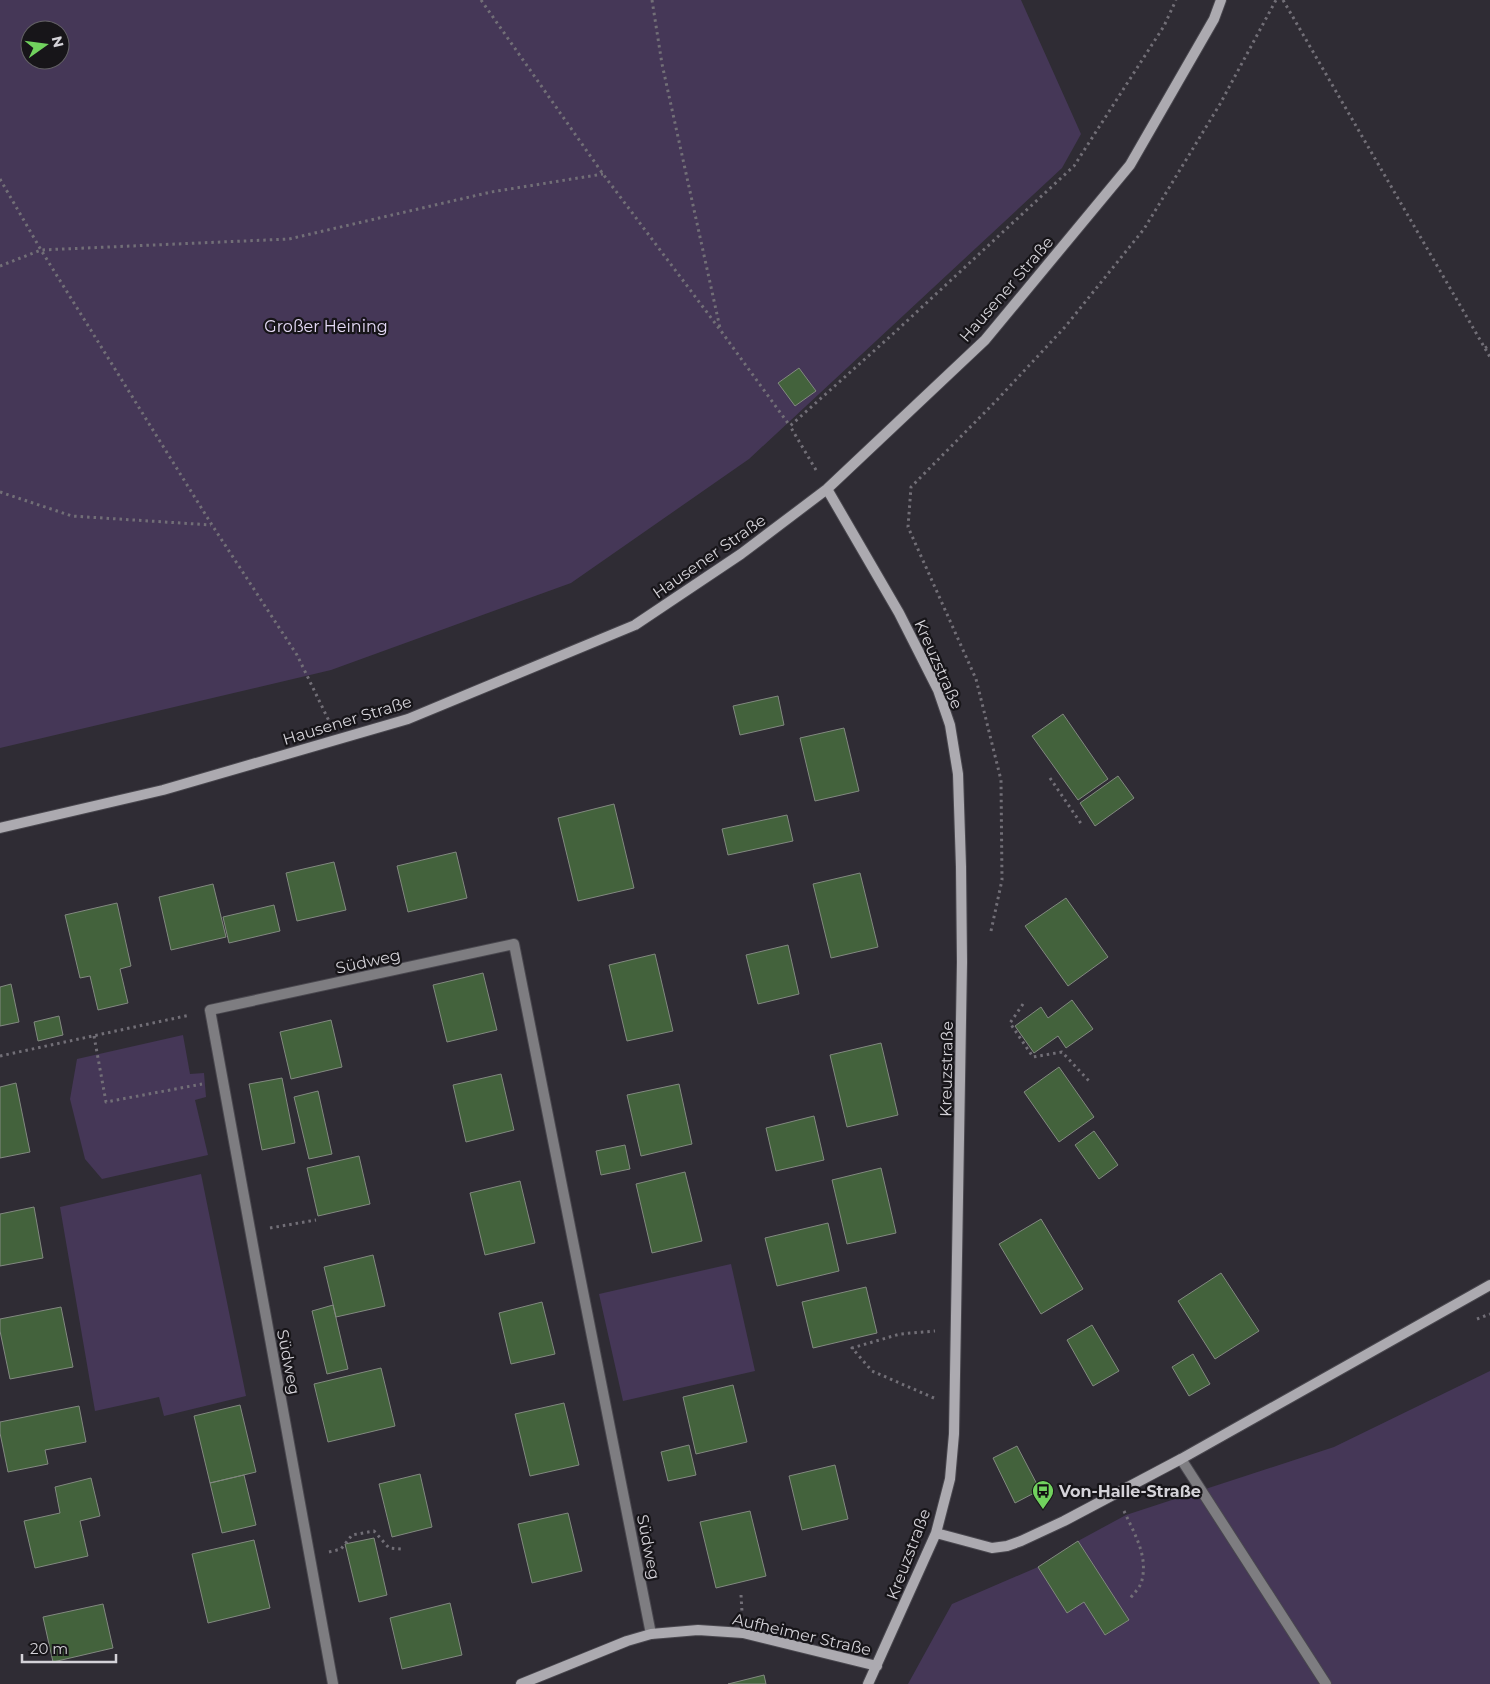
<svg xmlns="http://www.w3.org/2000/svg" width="1490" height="1684" font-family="Montserrat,sans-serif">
  <rect width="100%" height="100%" fill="#2f2c34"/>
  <path fill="#453757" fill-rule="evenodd" d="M 0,0 L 1021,0 L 1081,134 L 1062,168 L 749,459 L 571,583 L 331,670 L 0,748 ZM 30,30 L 60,30 L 60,60 L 30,60 Z
    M 183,1035 L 190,1074 L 204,1073 L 206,1097 L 195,1100 L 208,1155 L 102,1179 L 85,1159 L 70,1099 L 77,1059 Z
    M 201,1174 L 246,1396 L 164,1416 L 159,1397 L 95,1411 L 60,1207 Z
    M 731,1264 L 755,1371 L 623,1401 L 599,1294 Z
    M 1490,1371 L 1490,1684 L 908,1684 L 952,1604 L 1038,1567 L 1067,1613 L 1084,1602 L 1106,1635 L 1129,1620 L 1078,1541 L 1126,1515 L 1334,1447 Z"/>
  <path fill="#43623c" stroke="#828980" d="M 799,368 L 816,391 L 795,406 L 778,383 Z
    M 778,696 L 784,725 L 740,735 L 733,706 Z
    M 1063,714 L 1108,779 L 1078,800 L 1032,736 Z
    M 844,728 L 859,791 L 815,801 L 800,738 Z
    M 1118,776 L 1134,798 L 1095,826 L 1080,803 Z
    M 614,804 L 634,888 L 578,901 L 558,818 Z
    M 787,815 L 793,841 L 728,855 L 722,829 Z
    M 456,852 L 467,898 L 408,912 L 397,866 Z
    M 334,862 L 346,910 L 297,921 L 286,873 Z
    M 860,873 L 878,947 L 831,958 L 813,884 Z
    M 213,884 L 226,937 L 171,950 L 159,897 Z
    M 1066,898 L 1108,957 L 1068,986 L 1025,926 Z
    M 117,903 L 131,966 L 120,969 L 128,1003 L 98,1010 L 90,976 L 80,978 L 65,915 Z
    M 274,905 L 280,931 L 229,943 L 223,917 Z
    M 788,945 L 799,994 L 758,1004 L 746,955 Z
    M 655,954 L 673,1031 L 627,1041 L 609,965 Z
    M 483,973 L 497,1030 L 447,1042 L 433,985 Z
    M 11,984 L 19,1022 L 0,1026 L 0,987 Z
    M 1072,1000 L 1093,1029 L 1066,1048 L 1058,1036 L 1034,1053 L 1015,1026 L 1041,1007 L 1048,1018 Z
    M 59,1016 L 63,1035 L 38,1041 L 34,1022 Z
    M 331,1020 L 342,1067 L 291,1079 L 280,1032 Z
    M 881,1043 L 898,1115 L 847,1127 L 830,1055 Z
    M 1059,1067 L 1094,1117 L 1059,1142 L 1024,1092 Z
    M 501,1074 L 514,1130 L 466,1142 L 453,1085 Z
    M 282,1078 L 295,1143 L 262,1150 L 249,1084 Z
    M 16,1083 L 30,1152 L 0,1158 L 0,1087 Z
    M 679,1084 L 692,1144 L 641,1156 L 627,1095 Z
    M 318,1091 L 332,1154 L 309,1159 L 294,1097 Z
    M 814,1116 L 824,1160 L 776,1171 L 766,1128 Z
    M 1094,1131 L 1118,1165 L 1099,1179 L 1075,1145 Z
    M 625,1145 L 630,1169 L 601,1175 L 596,1151 Z
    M 359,1156 L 370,1204 L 318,1216 L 307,1168 Z
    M 881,1168 L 896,1233 L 847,1244 L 832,1180 Z
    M 685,1172 L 702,1241 L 652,1253 L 636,1184 Z
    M 520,1181 L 535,1243 L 485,1255 L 470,1193 Z
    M 34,1207 L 43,1258 L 0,1266 L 0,1214 Z
    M 1041,1219 L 1083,1289 L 1041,1314 L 999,1244 Z
    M 828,1223 L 839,1271 L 777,1286 L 765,1238 Z
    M 373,1255 L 385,1306 L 336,1317 L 324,1267 Z
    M 1221,1273 L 1259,1331 L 1215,1359 L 1178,1301 Z
    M 866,1287 L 877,1333 L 813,1348 L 802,1302 Z
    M 542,1302 L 555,1354 L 511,1364 L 499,1313 Z
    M 333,1305 L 348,1369 L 327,1374 L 312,1311 Z
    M 61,1307 L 73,1367 L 10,1379 L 0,1331 L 0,1319 Z
    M 1092,1325 L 1119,1371 L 1093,1386 L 1067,1340 Z
    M 1193,1354 L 1210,1384 L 1189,1396 L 1172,1367 Z
    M 381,1368 L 395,1426 L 328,1442 L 314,1384 Z
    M 733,1385 L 747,1442 L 696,1454 L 683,1397 Z
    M 564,1403 L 579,1465 L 530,1476 L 515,1414 Z
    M 240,1405 L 256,1472 L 210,1483 L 194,1416 Z
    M 79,1406 L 86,1442 L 45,1450 L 48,1464 L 8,1472 L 0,1433 L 0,1422 Z
    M 689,1445 L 696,1475 L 668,1481 L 661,1452 Z
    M 1017,1446 L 1040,1490 L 1015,1503 L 993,1458 Z
    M 835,1465 L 848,1519 L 802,1530 L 789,1476 Z
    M 420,1474 L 432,1527 L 392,1537 L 379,1484 Z
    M 244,1475 L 256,1525 L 222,1533 L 210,1483 Z
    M 91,1478 L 100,1516 L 80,1521 L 88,1556 L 35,1568 L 24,1521 L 60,1513 L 55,1487 Z
    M 750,1511 L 766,1576 L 716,1588 L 700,1522 Z
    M 568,1513 L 582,1571 L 532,1583 L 518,1524 Z
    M 374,1538 L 387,1595 L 359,1602 L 345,1544 Z
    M 254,1540 L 270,1608 L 208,1623 L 192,1554 Z
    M 1078,1541 L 1129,1620 L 1105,1635 L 1084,1602 L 1067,1613 L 1038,1567 Z
    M 450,1603 L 462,1655 L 402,1669 L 390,1618 Z
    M 103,1604 L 113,1648 L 53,1662 L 43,1617 Z
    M 764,1675 L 766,1684 L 728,1684 Z"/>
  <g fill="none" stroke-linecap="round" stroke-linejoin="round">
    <g stroke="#49474e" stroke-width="12">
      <path id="lane" d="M 1181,1459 L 1326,1684"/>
    </g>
    <g stroke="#49474e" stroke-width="12">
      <path id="street" d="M 333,1684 L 210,1010 L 514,944 L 651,1634"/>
    </g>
    <g stroke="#49474e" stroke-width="12">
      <path id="secondary" d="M 827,489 L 899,613 L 938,690 L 950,725 L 958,774 L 961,867 L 962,962 L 954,1434 L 950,1479 L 936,1533 L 868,1684
        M 0,828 L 163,790 L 408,719 L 635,625 L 741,554 L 827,489 L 985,340 L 1130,165 L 1214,19 L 1221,0
        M 936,1533 L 992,1548 L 1007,1546 L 1021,1541 L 1064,1521 L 1181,1459 L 1490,1285
        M 521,1684 L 627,1641 L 651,1634 L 698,1630 L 743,1633 L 877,1666"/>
    </g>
    <path stroke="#726f77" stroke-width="3" stroke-dasharray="2.5 4" stroke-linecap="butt" d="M 481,0 L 603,174 L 721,331 L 790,426
      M 652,0 L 662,64 L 720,328
      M 1283,0 L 1490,357
      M 0,179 L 41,250 L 212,525 L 297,655 L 329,721
      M 0,266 L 41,250 L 289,239 L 491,192 L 603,174
      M 1485,348 L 1490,345
      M 816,470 L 790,426 L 894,333 L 1074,166 L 1164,26 L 1176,0
      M 0,492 L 72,516 L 211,525
      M 1050,778 L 1082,825
      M 991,931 L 1002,880 L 1001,780 L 976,679 L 908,527 L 911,487 L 996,401 L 1065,327 L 1144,229 L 1220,104 L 1276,0
      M 1023,1004 L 1010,1023 L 1033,1057 L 1062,1052 L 1089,1081
      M 94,1036 L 106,1102 L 202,1084
      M 0,1056 L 190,1015
      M 270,1228 L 316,1220
      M 1477,1319 L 1490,1314
      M 934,1398 L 872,1371 L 852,1348 L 900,1334 L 935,1331
      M 1124,1511 C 1134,1533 1148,1555 1142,1580 C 1141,1587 1133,1594 1129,1600
      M 329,1552 L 341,1549 L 352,1535 L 374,1531 L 389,1548 L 401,1549
      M 741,1595 L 742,1612"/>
    <use href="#lane" stroke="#7e7d81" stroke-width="10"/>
    <use href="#street" stroke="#7e7d81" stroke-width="10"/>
    <use href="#secondary" stroke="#acaab0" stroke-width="10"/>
  </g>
  <defs>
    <g id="bus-pin" transform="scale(1.125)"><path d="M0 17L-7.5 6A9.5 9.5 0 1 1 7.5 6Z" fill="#71d25e" stroke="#171519"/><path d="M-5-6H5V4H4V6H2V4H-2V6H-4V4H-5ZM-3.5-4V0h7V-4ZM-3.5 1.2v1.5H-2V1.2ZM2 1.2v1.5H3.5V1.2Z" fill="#111"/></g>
  </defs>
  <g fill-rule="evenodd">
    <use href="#bus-pin" x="1043" y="1491"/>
  </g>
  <g text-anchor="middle" stroke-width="4.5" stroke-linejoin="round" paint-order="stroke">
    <g font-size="16" fill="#d4d2d8" stroke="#171519">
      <text transform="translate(1006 289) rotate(-49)" y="6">Hausener Straße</text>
      <text transform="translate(709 556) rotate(-35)" y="6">Hausener Straße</text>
      <text transform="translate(939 664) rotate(66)" y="6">Kreuzstraße</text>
      <text transform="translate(347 720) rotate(-17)" y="6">Hausener Straße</text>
      <text transform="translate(368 961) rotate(-12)" y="6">Südweg</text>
      <text transform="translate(946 1069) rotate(-89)" y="6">Kreuzstraße</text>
      <text transform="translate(289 1362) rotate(79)" y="6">Südweg</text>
      <text transform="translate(649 1547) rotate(79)" y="6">Südweg</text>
      <text transform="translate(908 1554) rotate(-69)" y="6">Kreuzstraße</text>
      <text transform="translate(802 1634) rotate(13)" y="6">Aufheimer Straße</text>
    </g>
    <g font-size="16" fill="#e6dbf7" stroke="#171519">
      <text x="326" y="332">Großer Heining</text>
    </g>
    <g font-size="16" font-weight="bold" fill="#d4d2d8" stroke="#171519" text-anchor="start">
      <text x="1059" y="1497">Von-Halle-Straße</text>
    </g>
  </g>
  <g transform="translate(45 45) rotate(76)"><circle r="24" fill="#171519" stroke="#636165"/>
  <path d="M0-4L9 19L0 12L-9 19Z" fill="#71d25e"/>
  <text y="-8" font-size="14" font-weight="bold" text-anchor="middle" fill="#d4d2d8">N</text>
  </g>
  <path d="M22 1654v8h94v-8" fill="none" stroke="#d4d2d8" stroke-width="2.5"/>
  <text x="30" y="1654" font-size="15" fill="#d4d2d8" stroke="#171519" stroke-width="4" paint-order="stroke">20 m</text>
</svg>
